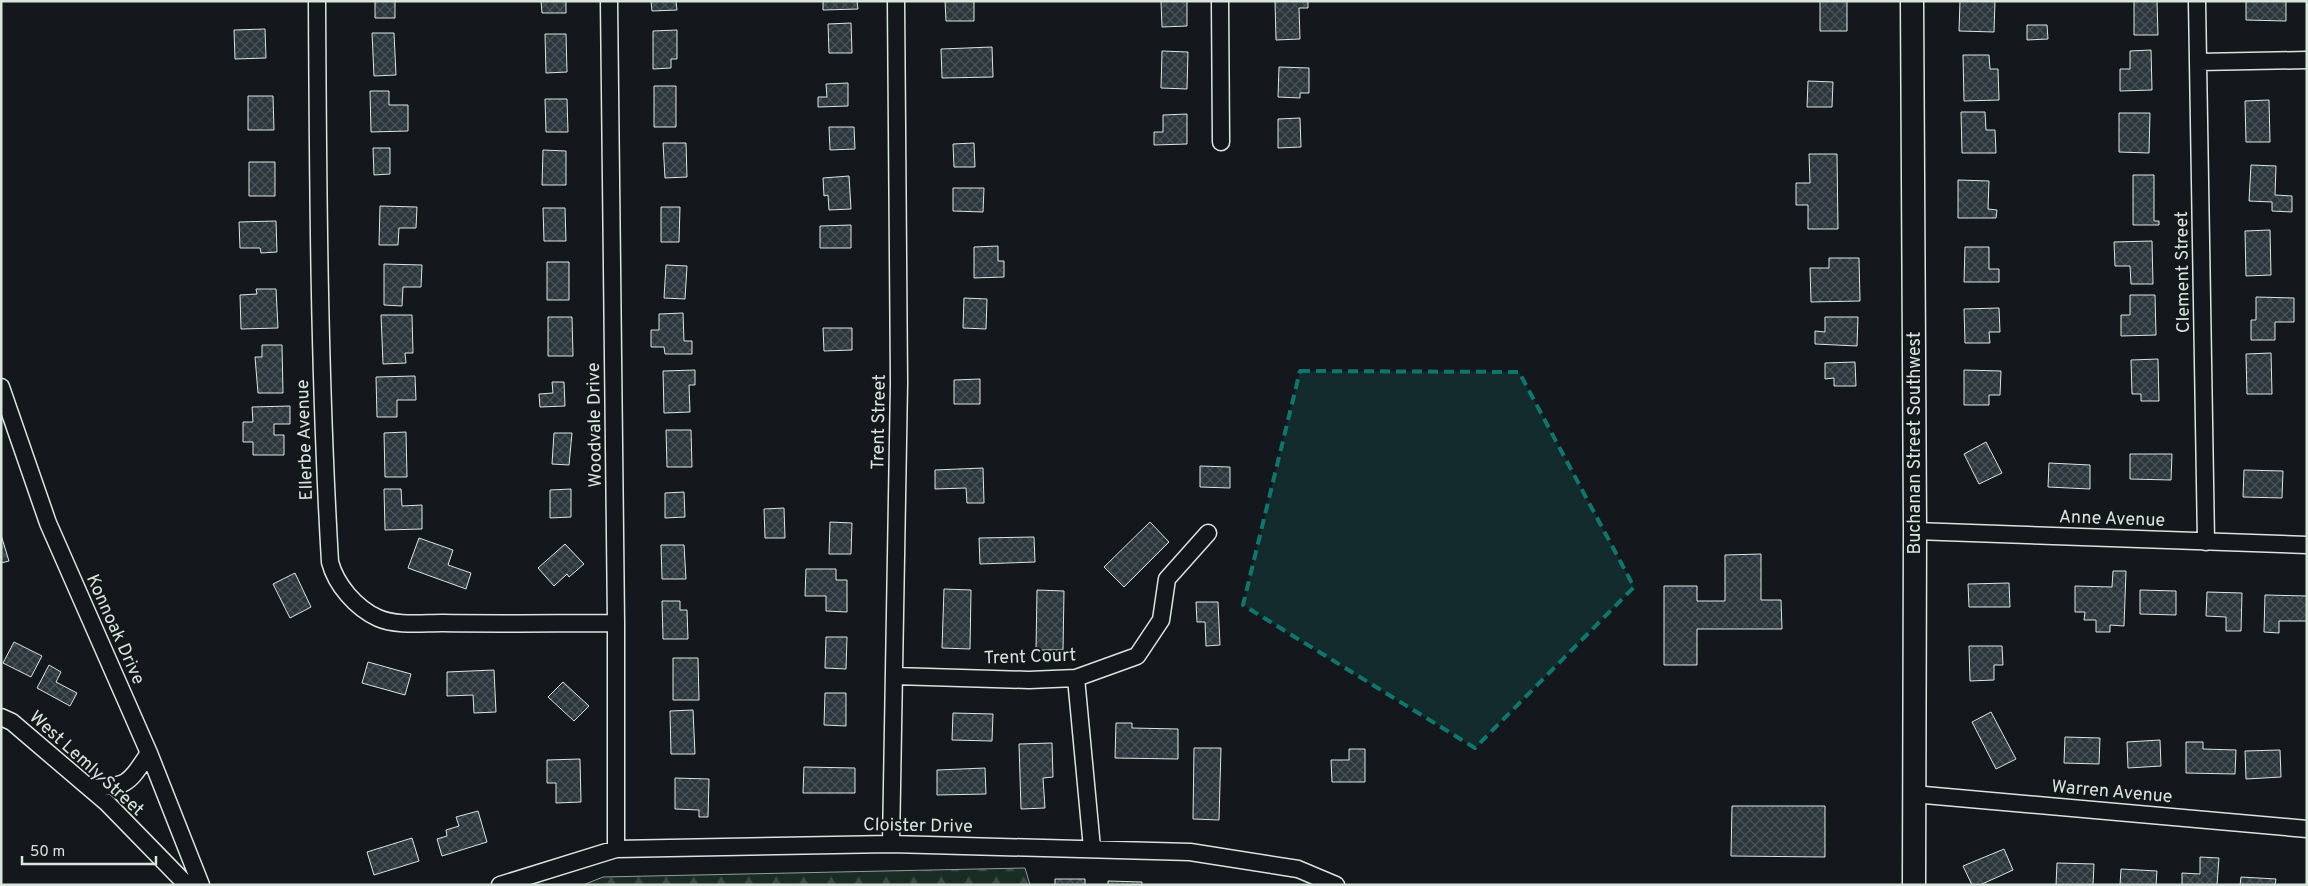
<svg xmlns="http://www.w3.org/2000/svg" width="2308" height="886" font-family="Overpass,sans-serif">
  <defs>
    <pattern id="forest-firs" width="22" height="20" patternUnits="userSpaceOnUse" patternTransform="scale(1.25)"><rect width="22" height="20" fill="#1a2d24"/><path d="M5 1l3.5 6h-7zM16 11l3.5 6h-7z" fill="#3b4b43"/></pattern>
    <pattern id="building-cross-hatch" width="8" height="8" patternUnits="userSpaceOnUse" patternTransform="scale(1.25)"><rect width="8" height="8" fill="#2c363c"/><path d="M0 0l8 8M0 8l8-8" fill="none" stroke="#4a5358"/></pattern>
  </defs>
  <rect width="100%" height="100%" fill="#14181c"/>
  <path fill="url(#forest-firs)" stroke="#939e99" d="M 1025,868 L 1030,885 L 583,885 L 603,877 Z"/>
  <path fill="url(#building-cross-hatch)" stroke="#d8e6dc" d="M 375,1 L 414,1 L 395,1 L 395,18 L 375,18 Z
    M 541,1 L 566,1 L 566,13 L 542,13 Z
    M 651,1 L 676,1 L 677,10 L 652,11 Z
    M 823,1 L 857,1 L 858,9 L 823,10 Z
    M 945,1 L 974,1 L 974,21 L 946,21 Z
    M 1161,1 L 1187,1 L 1187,26 L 1162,27 Z
    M 1275,1 L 1308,1 L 1308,8 L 1299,8 L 1300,39 L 1276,40 Z
    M 1820,1 L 1847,1 L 1847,31 L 1820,31 Z
    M 1960,1 L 1995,1 L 1994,32 L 1959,31 Z
    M 2134,1 L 2157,1 L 2158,35 L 2134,35 Z
    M 2246,1 L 2286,1 L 2286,21 L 2246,20 Z
    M 851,23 L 852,53 L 829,53 L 828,24 Z
    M 2027,25 L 2047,25 L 2048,39 L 2027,40 Z
    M 265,29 L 266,58 L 235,59 L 234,30 Z
    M 677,30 L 677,59 L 671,59 L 671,68 L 653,69 L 653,31 Z
    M 372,33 L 394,33 L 396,75 L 374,76 Z
    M 545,34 L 566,34 L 567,72 L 546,73 Z
    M 992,47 L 993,77 L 942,78 L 941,49 Z
    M 2151,50 L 2152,90 L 2120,91 L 2120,69 L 2130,69 L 2130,51 Z
    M 1162,51 L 1188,52 L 1187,89 L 1161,88 Z
    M 1963,55 L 1989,55 L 1990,69 L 1998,69 L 1999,100 L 1964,101 Z
    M 1279,67 L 1309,68 L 1309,93 L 1300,93 L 1300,98 L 1278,97 Z
    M 1808,81 L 1833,82 L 1832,107 L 1807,107 Z
    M 848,83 L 848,106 L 818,107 L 818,97 L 827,97 L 826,84 Z
    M 654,86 L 676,86 L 676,127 L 654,127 Z
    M 370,91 L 389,91 L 389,105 L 408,105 L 408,131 L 371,132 Z
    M 248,96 L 273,96 L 274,130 L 248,130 Z
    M 545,99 L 567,99 L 568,132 L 546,132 Z
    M 2269,100 L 2270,142 L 2246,142 L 2245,101 Z
    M 1961,112 L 1985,112 L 1986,130 L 1995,130 L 1996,153 L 1962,153 Z
    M 2119,113 L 2150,113 L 2149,153 L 2119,152 Z
    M 1187,114 L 1187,144 L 1154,145 L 1154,132 L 1163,132 L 1163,115 Z
    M 1300,118 L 1301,147 L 1278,148 L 1278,119 Z
    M 829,127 L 854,127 L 855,149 L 830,150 Z
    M 663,143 L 686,143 L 687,177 L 665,178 Z
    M 974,143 L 975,167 L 954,167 L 953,144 Z
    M 373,148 L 390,148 L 390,174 L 374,175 Z
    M 543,150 L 566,151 L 566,185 L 542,185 Z
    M 1809,154 L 1837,154 L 1838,229 L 1808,229 L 1808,205 L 1796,205 L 1796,183 L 1810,183 Z
    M 249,162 L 275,162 L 275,196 L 249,196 Z
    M 2251,165 L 2276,166 L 2275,195 L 2292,196 L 2292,212 L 2272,211 L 2272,202 L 2249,201 Z
    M 2133,175 L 2154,175 L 2154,221 L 2159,221 L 2159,225 L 2133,225 Z
    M 849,176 L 851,209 L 829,210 L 828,195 L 824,196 L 823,178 Z
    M 1958,180 L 1989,181 L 1988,209 L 1997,210 L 1996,218 L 1958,218 Z
    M 953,188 L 984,188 L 983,212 L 953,211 Z
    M 380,206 L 417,207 L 416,228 L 399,228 L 398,245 L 379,245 Z
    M 661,207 L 680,207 L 679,242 L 661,242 Z
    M 543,208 L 565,208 L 566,241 L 544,241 Z
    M 276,221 L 277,252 L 261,253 L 260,248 L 240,248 L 239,222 Z
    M 851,225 L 851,248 L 820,248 L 820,226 Z
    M 2270,230 L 2271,275 L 2246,276 L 2245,231 Z
    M 2152,241 L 2153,284 L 2131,284 L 2130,266 L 2115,266 L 2114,242 Z
    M 998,246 L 998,261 L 1004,261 L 1004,277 L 974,278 L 974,247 Z
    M 1965,247 L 1989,247 L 1989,269 L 1999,269 L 1999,282 L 1964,282 Z
    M 1829,258 L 1859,258 L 1860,301 L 1811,302 L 1810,268 L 1829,268 Z
    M 547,262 L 569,262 L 569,300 L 547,300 Z
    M 384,264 L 422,265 L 421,287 L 403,287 L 402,306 L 384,305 Z
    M 666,265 L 687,266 L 685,299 L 664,298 Z
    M 256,289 L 276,289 L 278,328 L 241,329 L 240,295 L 257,294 Z
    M 2130,295 L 2155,295 L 2156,335 L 2121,336 L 2121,315 L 2130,315 Z
    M 2256,297 L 2294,298 L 2294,322 L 2275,322 L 2275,340 L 2251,340 L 2251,320 L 2256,320 Z
    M 964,298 L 987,299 L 986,329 L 963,328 Z
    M 1999,308 L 2000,332 L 1989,332 L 1990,343 L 1965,343 L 1964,309 Z
    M 683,313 L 684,341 L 692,341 L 692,354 L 665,354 L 664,347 L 651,347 L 651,330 L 659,330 L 659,314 Z
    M 381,315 L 412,315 L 413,353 L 405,353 L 406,363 L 383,364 Z
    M 548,317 L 572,317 L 573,356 L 548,356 Z
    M 1825,317 L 1858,317 L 1857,346 L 1815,344 L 1815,331 L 1825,332 Z
    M 823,328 L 852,328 L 852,350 L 824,351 Z
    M 262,345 L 282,345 L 283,393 L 258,393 L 255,357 L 262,357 Z
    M 2271,353 L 2272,394 L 2247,394 L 2246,354 Z
    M 2158,359 L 2159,401 L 2141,401 L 2141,394 L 2132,394 L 2131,360 Z
    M 1855,362 L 1856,386 L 1834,386 L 1834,378 L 1825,379 L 1825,363 Z
    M 695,370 L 695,385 L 689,385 L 690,412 L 664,413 L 663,371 Z
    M 1964,370 L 2001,371 L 2000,395 L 1989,395 L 1989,405 L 1964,405 Z
    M 415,376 L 416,400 L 397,400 L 397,417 L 377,417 L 376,377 Z
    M 980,379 L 980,404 L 954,404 L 954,380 Z
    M 552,382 L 564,382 L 565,406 L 540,407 L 539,394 L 553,393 Z
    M 290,406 L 290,424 L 274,424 L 274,435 L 284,435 L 284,455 L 253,455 L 253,442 L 243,442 L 243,422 L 253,422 L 252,407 Z
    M 666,430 L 691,430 L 692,467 L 667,467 Z
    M 406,432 L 407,477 L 385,477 L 384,433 Z
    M 554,433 L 572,433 L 569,465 L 552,464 Z
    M 1986,442 L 2002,473 L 1979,484 L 1964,454 Z
    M 2130,454 L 2172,454 L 2171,480 L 2130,479 Z
    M 2049,463 L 2090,465 L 2090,489 L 2048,487 Z
    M 1200,466 L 1230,467 L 1230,488 L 1200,487 Z
    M 983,468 L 984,503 L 967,503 L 966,488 L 935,489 L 935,470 Z
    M 2244,470 L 2283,471 L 2282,498 L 2243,497 Z
    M 384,489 L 401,489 L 402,506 L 422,505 L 422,529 L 385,530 Z
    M 571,489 L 571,517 L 550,518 L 550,490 Z
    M 684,492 L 685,517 L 665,518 L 665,493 Z
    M 784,508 L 785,538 L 765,538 L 764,509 Z
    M 830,522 L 852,523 L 851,554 L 829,554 Z
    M 1150,522 L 1169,542 L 1124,587 L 1104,567 Z
    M 1,535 L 9,561 L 1,563 Z
    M 1034,537 L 1035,562 L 980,564 L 979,538 Z
    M 419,538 L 453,550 L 448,565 L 471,573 L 466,589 L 408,568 Z
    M 565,544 L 584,564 L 569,577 L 567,574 L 554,586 L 538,568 Z
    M 661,545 L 684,545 L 686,579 L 662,579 Z
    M 1761,554 L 1761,600 L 1781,600 L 1782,629 L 1697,629 L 1697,665 L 1664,665 L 1664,586 L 1697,586 L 1697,601 L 1725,601 L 1725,555 Z
    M 806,569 L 836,569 L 836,580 L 847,580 L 847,612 L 826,611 L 826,596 L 805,596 Z
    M 2113,571 L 2126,571 L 2124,626 L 2110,625 L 2110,632 L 2096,632 L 2096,620 L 2084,620 L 2085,612 L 2075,612 L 2075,586 L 2112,587 Z
    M 295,573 L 311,607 L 290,618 L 273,584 Z
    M 2009,583 L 2010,607 L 1969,607 L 1968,584 Z
    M 944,589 L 971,590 L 970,649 L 942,648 Z
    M 1037,590 L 1064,591 L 1063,650 L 1036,650 Z
    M 2140,590 L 2176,591 L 2176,615 L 2140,614 Z
    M 2207,592 L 2242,593 L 2241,631 L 2226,631 L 2226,617 L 2206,616 Z
    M 2265,595 L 2307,596 L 2307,621 L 2279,621 L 2279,633 L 2264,632 Z
    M 662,601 L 680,601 L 680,610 L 687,610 L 688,639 L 663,639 Z
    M 1196,602 L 1218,602 L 1220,645 L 1206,646 L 1205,622 L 1197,622 Z
    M 826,637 L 847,637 L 846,669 L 825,668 Z
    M 14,642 L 42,656 L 31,677 L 3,663 Z
    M 1969,646 L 2002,646 L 2003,665 L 1994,665 L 1994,680 L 1970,681 Z
    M 673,658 L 698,658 L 699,700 L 673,700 Z
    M 368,662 L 411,674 L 405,695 L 362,683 Z
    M 49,665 L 61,672 L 56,682 L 77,693 L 70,706 L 37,688 Z
    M 494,670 L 496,712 L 474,713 L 473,695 L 447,696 L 447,672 Z
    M 563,682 L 589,706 L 574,721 L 548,697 Z
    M 825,693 L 846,693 L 846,726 L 824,725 Z
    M 693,710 L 695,754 L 671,754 L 670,711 Z
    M 1991,712 L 2016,759 L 1996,769 L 1972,722 Z
    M 953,713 L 993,714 L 992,741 L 952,740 Z
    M 1116,723 L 1132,723 L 1132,728 L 1178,729 L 1178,759 L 1115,758 Z
    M 2065,737 L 2100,738 L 2099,764 L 2064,763 Z
    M 2160,740 L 2161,766 L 2128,768 L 2127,742 Z
    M 2186,742 L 2203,742 L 2203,749 L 2236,750 L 2235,774 L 2186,773 Z
    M 1052,743 L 1053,777 L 1043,778 L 1045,808 L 1021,809 L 1019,744 Z
    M 1194,748 L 1221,748 L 1219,820 L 1193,819 Z
    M 1349,749 L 1365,749 L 1365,782 L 1332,782 L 1331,760 L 1349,760 Z
    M 2280,750 L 2281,777 L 2246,779 L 2245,751 Z
    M 580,759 L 581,802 L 556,803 L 556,783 L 547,783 L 547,760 Z
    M 804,767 L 855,768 L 855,793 L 803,793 Z
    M 985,768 L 986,794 L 937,795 L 937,770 Z
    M 675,778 L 709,779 L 708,817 L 699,817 L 699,810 L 675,809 Z
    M 1732,806 L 1825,806 L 1825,857 L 1731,856 Z
    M 478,811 L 487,842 L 442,856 L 437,839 L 447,836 L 446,830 L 459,826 L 456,817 Z
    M 412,838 L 419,861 L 374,875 L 367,852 Z
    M 2004,849 L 2013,870 L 1980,885 L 1972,885 L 1963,866 Z
    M 2200,857 L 2219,858 L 2217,885 L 2182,885 L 2182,873 L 2200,874 Z
    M 2057,863 L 2094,864 L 2093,885 L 2056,885 Z
    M 2121,869 L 2157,871 L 2156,885 L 2120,885 Z
    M 2241,877 L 2276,879 L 2275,885 L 2240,885 Z
    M 1055,879 L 1085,879 L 1085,885 L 1055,885 Z
    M 1108,881 L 1142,882 L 1142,885 L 1108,885 Z"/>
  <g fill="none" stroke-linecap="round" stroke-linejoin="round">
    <g stroke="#d8e6dc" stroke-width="19">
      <path id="street" d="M 317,1 C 318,188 319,375 330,562 C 336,585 356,608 378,618 C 396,626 422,623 442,623 C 500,624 558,623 616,623
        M 609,1 L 616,623 L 616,849
        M 1220,1 L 1221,142
        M 2197,1 L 2206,542
        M 2199,62 L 2307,60
        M 1,387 L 48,523 L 149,753 L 201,885
        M 1915,531 L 2307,545
        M 895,676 L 1029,680 L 1076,678 L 1137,656 L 1161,620 L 1167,579 L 1208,533
        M 1076,678 L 1092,848
        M 1,717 L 12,722 L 107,803 L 187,885
        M 91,788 C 129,786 128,784 149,753
        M 1913,794 L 2307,829
        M 891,844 L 899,383 L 896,1
        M 500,885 L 616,849 L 891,844 L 1190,852 L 1298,869 L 1336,885"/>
    </g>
    <g stroke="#d8e6dc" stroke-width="25">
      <path id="secondary" d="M 1912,1 L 1915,531 L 1914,885"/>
    </g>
    <use href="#street" stroke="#14181c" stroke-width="16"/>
    <use href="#secondary" stroke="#14181c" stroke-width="22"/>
  </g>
  <path fill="#0f766e" fill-opacity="0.2" stroke="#0f766e" stroke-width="4" stroke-dasharray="10 6" stroke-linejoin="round" d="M 1300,371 L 1519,372 L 1634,587 L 1475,748 L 1243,605 Z"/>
  <g text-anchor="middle" stroke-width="4" stroke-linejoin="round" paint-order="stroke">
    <g font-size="18" fill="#d8e6dc" stroke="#14181c">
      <text transform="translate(2182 272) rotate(-91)" y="6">Clement Street</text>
      <text transform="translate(878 422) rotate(-89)" y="6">Trent Street</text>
      <text transform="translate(594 425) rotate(-91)" y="6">Woodvale Drive</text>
      <text transform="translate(304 440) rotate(-92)" y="6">Ellerbe Avenue</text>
      <text transform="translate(1914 443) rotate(-90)" y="6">Buchanan Street Southwest</text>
      <text transform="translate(2112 518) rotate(2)" y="6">Anne Avenue</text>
      <text transform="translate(116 629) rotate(66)" y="6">Konnoak Drive</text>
      <text transform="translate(1030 656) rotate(-2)" y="6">Trent Court</text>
      <text transform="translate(87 763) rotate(42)" y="6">West Lemly Street</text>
      <text transform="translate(2112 791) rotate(5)" y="6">Warren Avenue</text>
      <text transform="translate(918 825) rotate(1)" y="6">Cloister Drive</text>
    </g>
  </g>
  <rect width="2308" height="886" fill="none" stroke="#d8e6dc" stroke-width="5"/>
  <path d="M22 856v8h134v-8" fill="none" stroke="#d8e6dc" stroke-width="2.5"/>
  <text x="30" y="856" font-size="15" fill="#d8e6dc" stroke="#14181c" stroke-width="4" paint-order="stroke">50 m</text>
</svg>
